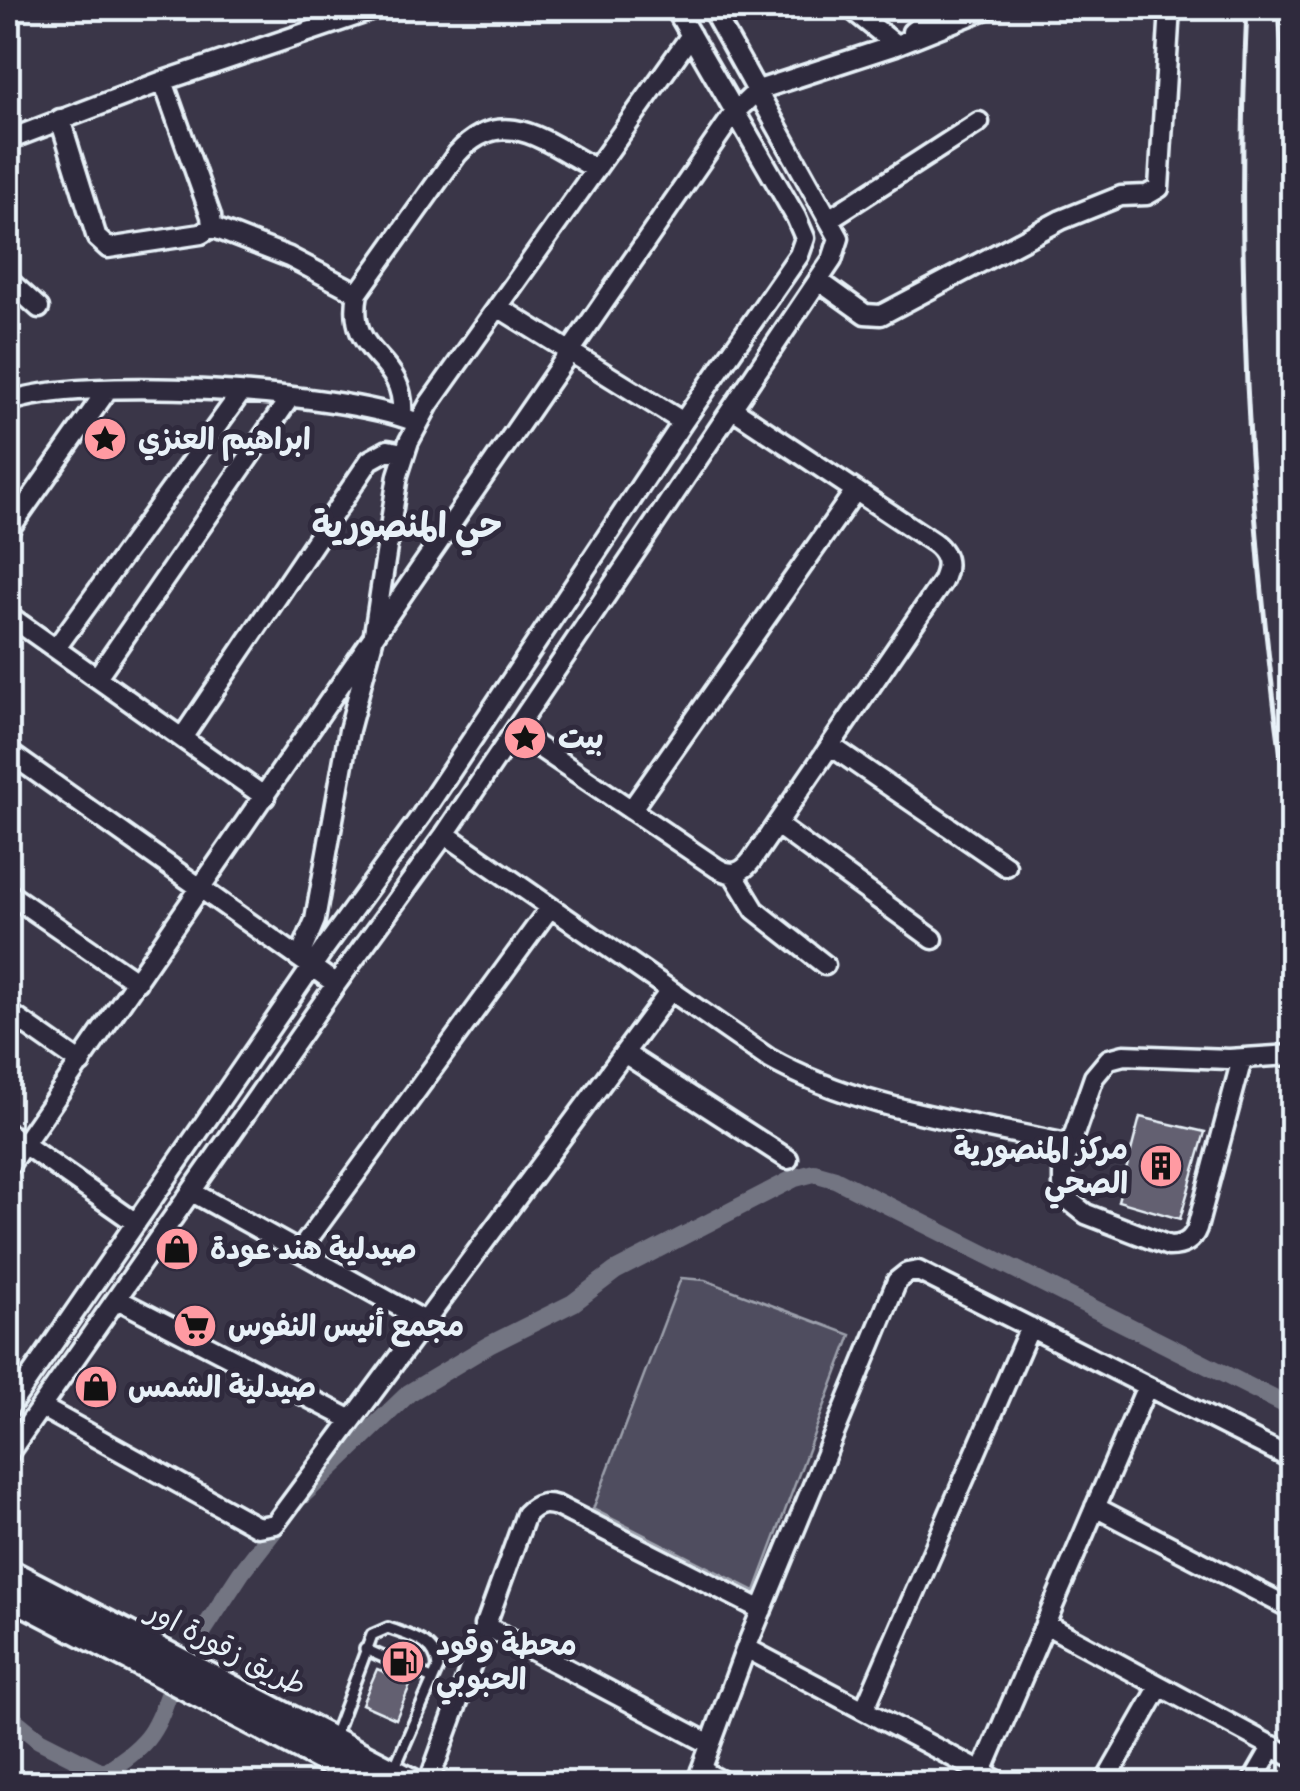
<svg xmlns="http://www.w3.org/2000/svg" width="1300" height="1791" font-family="Delius,'Playpen Sans Arabic',sans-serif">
  <rect width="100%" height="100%" fill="#3a3648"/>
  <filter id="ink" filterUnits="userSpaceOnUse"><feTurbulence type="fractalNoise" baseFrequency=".01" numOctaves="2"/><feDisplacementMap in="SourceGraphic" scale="20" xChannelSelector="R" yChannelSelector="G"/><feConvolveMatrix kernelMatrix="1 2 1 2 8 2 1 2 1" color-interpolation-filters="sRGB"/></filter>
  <g filter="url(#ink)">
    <path fill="#504e5f" stroke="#9ca0ac" stroke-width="2.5" d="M 681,1278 L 705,1280 L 851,1335 L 755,1591 L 593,1509 Z"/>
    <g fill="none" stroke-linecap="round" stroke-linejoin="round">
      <path stroke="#737482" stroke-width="18" d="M 302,1496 L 409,1393 L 489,1345 L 573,1303 L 615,1271 L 795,1178 L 814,1173 L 835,1179 L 1292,1408
        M 203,1631 L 241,1573 L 285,1516
        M 8,1715 L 39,1740 L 104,1773 C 146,1745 154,1737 170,1689"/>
    </g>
    <path fill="#636171" stroke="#e8f1f8" stroke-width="2.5" d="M 1140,1117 L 1205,1132 L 1180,1219 L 1118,1201 Z
      M 377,1669 L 411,1683 L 396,1719 L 362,1704 Z"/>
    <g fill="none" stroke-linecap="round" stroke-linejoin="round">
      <g stroke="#e8f1f8" stroke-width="16">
        <path id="service" d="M 365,1649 L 432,1679
          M 333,1739 L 372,1635 L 388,1628 C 409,1636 437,1641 438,1668 L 394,1769"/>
      </g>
      <g stroke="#e8f1f8" stroke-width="25">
        <path id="minor" d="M 850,8 L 896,45
          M 1289,8 L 1292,48
          M 912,32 L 943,8
          M 60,119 L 97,238 L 108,248 L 201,234 L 212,227 L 211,216 L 163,81
          M 8,140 L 163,81 L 379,8
          M 829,219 L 979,122
          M 212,227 L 289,257 L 358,293
          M 8,280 L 39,308
          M 819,281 L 865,314 L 881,315 L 1061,220 L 1121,196 L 1147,195 L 1159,188 L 1170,8
          M 498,307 L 683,422
          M 8,402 C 82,375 339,391 413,421
          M 402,417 C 407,352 345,360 358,293 L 457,154 C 503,102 548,144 596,169
          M 8,531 L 108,389
          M 8,615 L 265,797
          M 56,648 L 240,394
          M 97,677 L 289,399
          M 515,731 L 717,868 C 732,877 742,873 752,860 L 942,582 C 950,565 948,553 933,542 L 733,409
          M 182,738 L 370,460 L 388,450 L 404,453
          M 831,746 L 1006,866
          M 8,752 L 336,984
          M 631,810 L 855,491
          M 777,825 L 933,939
          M 445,834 L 768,1058 C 859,1110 970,1122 1071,1145
          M 733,874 L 755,910 L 825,965
          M 8,893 L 137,982
          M 299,958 L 315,920 L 349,730 L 373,640 L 398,475 L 409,441 L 429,404 L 691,35
          M 8,1012 L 81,1063
          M 624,1053 L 788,1159
          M 1242,1059 L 1197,1228 C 1192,1241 1183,1246 1169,1246 L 1086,1214 L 1071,1202 L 1063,1185 L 1063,1166 L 1094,1077 L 1109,1059 L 1124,1055 L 1229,1059 L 1292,1055
          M 8,1133 L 136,1223
          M 8,1167 L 735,112 L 758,90 L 896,45 L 989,8
          M 192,1192 L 425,1321
          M 301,1249 L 549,909
          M 117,1299 L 352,1420
          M 41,1407 L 258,1527 L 275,1524 L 670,991
          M 8,1409 L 324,949 L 421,816 L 683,422 L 799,255 L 805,238 L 796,217 L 675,8
          M 8,1454 L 336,984 L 445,834 L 832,260 L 839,238 L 711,8
          M 1095,1507 L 1292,1609
          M 1045,1624 L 1292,1757
          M 484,1625 L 710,1744
          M 746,1648 L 1004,1784
          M 864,1710 L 1030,1327
          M 701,1770 L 727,1784
          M 982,1772 L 1147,1386
          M 8,1781 L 8,1784
          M 428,1784 L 526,1514 C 536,1504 544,1502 557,1506 L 762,1610
          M 696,1784 L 746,1648 L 897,1281 L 907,1273 L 918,1271 L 1292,1459
          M 1104,1784 L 1160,1686
          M 1251,1784 L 1273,1746"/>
      </g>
      <g stroke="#e8f1f8" stroke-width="32">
        <path id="secondary" d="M 8,1572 L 416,1784
          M 8,1594 L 371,1784"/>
      </g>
      <use href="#service" stroke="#2f2a3d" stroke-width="9"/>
      <use href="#minor" stroke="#2f2a3d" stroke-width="18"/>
      <use href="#secondary" stroke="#2f2a3d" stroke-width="25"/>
      <path stroke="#e8f1f8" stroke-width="5" d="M 1247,8 C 1234,284 1250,559 1292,833"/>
    </g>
  </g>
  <defs>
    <g id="sight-disc" transform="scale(2.25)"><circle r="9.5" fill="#ff9aa2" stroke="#2f2a3d"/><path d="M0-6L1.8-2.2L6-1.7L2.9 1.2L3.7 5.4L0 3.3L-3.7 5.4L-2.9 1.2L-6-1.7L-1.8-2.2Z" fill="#111"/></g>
    <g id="building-disc" transform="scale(2.25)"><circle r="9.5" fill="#ff9aa2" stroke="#2f2a3d"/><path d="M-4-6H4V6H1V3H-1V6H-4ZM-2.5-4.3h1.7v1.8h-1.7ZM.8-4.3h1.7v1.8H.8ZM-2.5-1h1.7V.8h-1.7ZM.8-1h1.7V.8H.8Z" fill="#111"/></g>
    <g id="shop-disc" transform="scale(2.25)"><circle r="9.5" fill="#ff9aa2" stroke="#2f2a3d"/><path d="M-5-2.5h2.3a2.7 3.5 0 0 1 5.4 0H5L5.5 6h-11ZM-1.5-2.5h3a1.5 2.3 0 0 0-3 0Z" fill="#111"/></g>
    <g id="supermarket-disc" transform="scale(2.25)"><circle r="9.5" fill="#ff9aa2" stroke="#2f2a3d"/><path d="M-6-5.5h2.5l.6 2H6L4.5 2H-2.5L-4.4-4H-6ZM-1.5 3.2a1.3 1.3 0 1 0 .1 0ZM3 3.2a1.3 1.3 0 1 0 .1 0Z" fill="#111"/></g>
    <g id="fuel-disc" transform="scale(2.25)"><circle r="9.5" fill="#ff9aa2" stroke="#2f2a3d"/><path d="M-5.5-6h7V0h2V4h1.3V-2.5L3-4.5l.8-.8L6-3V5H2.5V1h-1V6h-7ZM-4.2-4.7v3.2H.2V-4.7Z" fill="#111"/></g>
  </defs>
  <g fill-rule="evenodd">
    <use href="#sight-disc" x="105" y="439"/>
    <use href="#sight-disc" x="525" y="738"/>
    <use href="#building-disc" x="1161" y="1166"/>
    <use href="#shop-disc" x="177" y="1249"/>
    <use href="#supermarket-disc" x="195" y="1326"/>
    <use href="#shop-disc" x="96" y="1387"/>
    <use href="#fuel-disc" x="403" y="1662"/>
  </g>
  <g text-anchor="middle" stroke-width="10" stroke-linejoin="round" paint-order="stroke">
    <g font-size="30" font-weight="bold" fill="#e8f1f8" stroke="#2f2a3d" text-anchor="start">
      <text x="138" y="449">ابراهيم العنزي</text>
      <text x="558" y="748">بيت</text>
      <text x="1128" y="1159" text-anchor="end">مركز المنصورية<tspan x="1128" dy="34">الصحي</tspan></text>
      <text x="210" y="1259">صيدلية هند عودة</text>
      <text x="228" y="1336">مجمع أنيس النفوس</text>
      <text x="128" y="1397">صيدلية الشمس</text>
      <text x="436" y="1655">محطة وقود<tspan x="436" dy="34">الحبوبي</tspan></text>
    </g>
    <g font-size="30" fill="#e8f1f8" stroke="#2f2a3d">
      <text transform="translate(227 1648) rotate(27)" y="10">طريق زقورة اور</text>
    </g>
    <g font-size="35" font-weight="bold" fill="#e8f1f8" stroke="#2f2a3d">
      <text x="407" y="537">حي المنصورية</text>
    </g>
  </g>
  <rect width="1300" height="1791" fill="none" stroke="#2f2a3d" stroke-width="40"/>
  <rect x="20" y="20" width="1260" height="1751" fill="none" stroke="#e8f1f8" stroke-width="4" filter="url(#ink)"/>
</svg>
